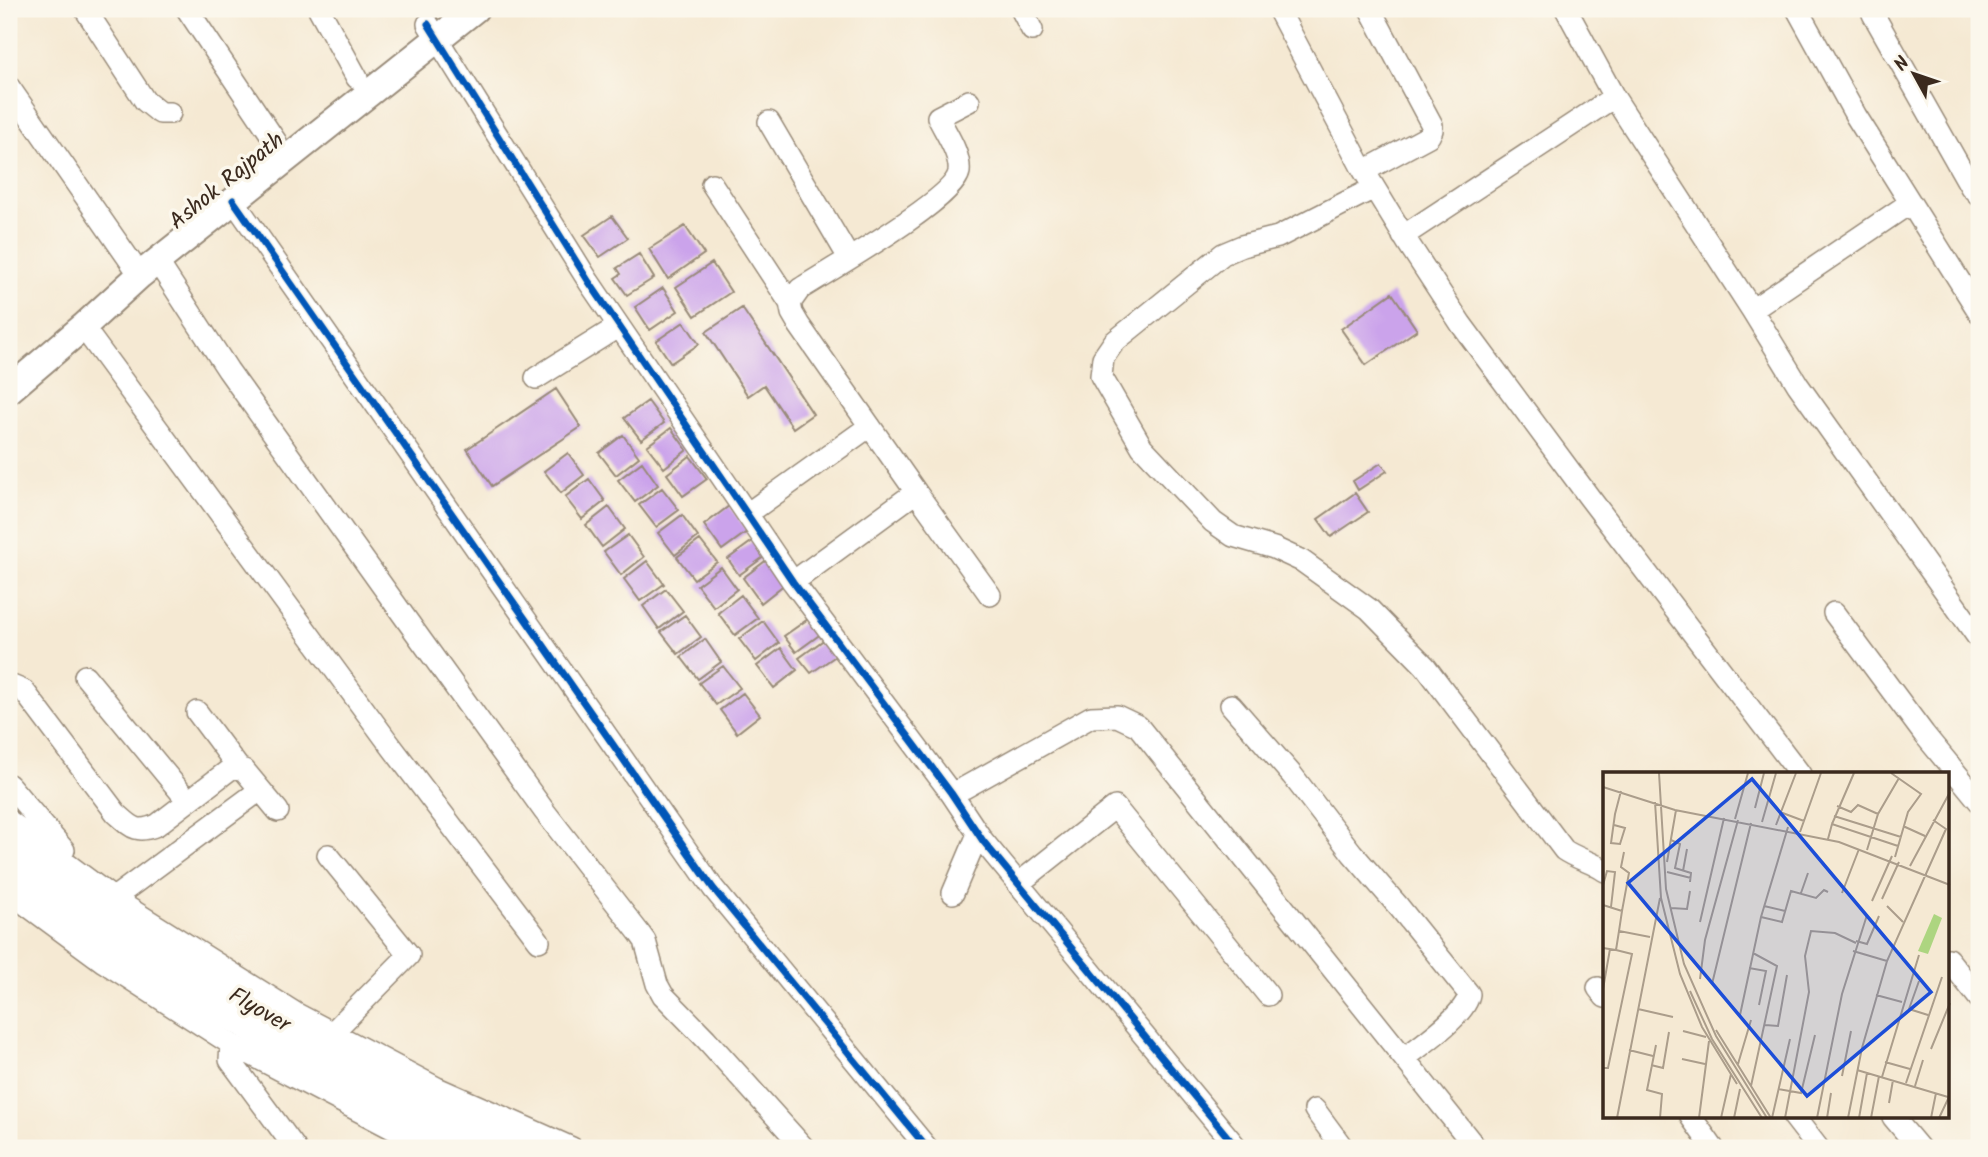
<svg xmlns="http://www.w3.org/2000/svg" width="1988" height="1157" font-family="Kalam,sans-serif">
  <rect width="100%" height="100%" fill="#fbf7ec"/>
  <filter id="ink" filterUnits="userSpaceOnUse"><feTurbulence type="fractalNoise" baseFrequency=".0143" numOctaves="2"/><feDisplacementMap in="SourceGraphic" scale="14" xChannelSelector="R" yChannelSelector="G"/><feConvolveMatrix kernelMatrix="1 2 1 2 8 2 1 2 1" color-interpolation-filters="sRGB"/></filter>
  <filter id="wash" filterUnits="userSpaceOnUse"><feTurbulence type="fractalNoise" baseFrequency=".00686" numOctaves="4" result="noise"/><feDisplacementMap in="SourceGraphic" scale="28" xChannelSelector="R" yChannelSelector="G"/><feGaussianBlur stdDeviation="1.57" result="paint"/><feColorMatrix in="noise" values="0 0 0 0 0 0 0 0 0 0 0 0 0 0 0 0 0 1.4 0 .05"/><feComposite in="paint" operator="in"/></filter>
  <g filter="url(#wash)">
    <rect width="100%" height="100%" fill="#f5e9d3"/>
    <g id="blocks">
      <path fill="#cba3eb" d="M 612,216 L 628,238 L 600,257 L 584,235 Z
        M 685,226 L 704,254 L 668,279 L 649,249 Z
        M 639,254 L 654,278 L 627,295 L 615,278 L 621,274 L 617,268 Z
        M 712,263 L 731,292 L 695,316 L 676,287 Z
        M 663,288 L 678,311 L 650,330 L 635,307 Z
        M 1392,293 L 1417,330 L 1366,365 L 1341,329 Z
        M 742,308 L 813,414 L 793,428 L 764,385 L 748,396 L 706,332 Z
        M 684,322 L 699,344 L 671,363 L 656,341 Z
        M 556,389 L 581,427 L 492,486 L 467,449 Z
        M 648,401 L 664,423 L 641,440 L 624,418 Z
        M 671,428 L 687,450 L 664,468 L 647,446 Z
        M 623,435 L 639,457 L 616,475 L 599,453 Z
        M 568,453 L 584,475 L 561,493 L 544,471 Z
        M 690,456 L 707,479 L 683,496 L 667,474 Z
        M 642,462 L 658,485 L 635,502 L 618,480 Z
        M 1381,463 L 1387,471 L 1358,490 L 1353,481 Z
        M 589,479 L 605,501 L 582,519 L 565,497 Z
        M 662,488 L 679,510 L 656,527 L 639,505 Z
        M 1355,493 L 1368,512 L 1331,537 L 1318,519 Z
        M 729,506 L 748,531 L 722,550 L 704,525 Z
        M 609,507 L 625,529 L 602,547 L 586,525 Z
        M 682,515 L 698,537 L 675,555 L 658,533 Z
        M 628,535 L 644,557 L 621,575 L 604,552 Z
        M 700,540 L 717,562 L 694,579 L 677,557 Z
        M 754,540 L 765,556 L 739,575 L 728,559 Z
        M 768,559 L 786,583 L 761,603 L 743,578 Z
        M 647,561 L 664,584 L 640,601 L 624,579 Z
        M 721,567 L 737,589 L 714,607 L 697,585 Z
        M 666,589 L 683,611 L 659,629 L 643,606 Z
        M 741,595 L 758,618 L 735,635 L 718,613 Z
        M 685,615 L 701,637 L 678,654 L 661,632 Z
        M 811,617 L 822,633 L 796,652 L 784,636 Z
        M 763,621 L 779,643 L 756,661 L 739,639 Z
        M 705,639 L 721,662 L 698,679 L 681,657 Z
        M 825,639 L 837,655 L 811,673 L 799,658 Z
        M 781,648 L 797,670 L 774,688 L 757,666 Z
        M 723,666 L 740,688 L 716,705 L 699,683 Z
        M 743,693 L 760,715 L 737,733 L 720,710 Z"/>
    </g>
  </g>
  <g filter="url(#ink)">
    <use href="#blocks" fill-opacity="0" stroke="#988a78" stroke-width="2"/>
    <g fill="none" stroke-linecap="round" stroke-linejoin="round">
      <g stroke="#988a78" stroke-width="24">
        <path id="minor" d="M 85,9 L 145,101 L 160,113 L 170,113
          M 187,9 L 276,142
          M 319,9 L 357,78
          M 1021,9 L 1032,30
          M 1278,9 L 1361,166 L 1408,243 L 1461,324 L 1589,497 L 1800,774
          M 1566,9 L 1614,97 L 1752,310 L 1798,385 L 1979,639
          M 1797,9 L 1856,116 L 1979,312
          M 1873,14 L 1971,187 L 1979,195
          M 428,24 L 589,282 L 747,514 L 793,582 L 951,793 L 983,841 L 1236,1147
          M 9,87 L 140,275
          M 769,122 L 849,258
          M 1364,171 L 1429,136 L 1432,130 L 1432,125 L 1370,9
          M 712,184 L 790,303
          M 1374,188 L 1278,237 L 1242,246 L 1223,254 L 1114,342 L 1103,358 L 1101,376 L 1142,447 L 1213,522 L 1233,536 L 1274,548 L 1302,561 L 1369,609 L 1425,666 L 1564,850 C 1577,859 1593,862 1605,871
          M 233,200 L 713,888 L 927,1148
          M 1403,236 L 1614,97
          M 157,261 L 228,370 L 416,633 L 545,812 L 640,934 L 645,941 L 657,984 L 663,995 L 706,1039 L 804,1148
          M 1752,310 L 1910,203
          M 83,327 L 388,742 L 539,941
          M 536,378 L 619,326
          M 916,492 L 990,595
          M 747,514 L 870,426
          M 793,582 L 916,492 L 799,325 L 792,313 L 790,303 L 800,289 C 829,270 954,200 959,172 C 961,154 945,132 938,117 L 969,101
          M 1834,613 L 1924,734 L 1979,801
          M 85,676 L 188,801
          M 9,687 L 12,686 L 24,691 L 116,813 C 132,827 136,834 157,825 L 233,767 L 244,770 L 278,811
          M 1231,705 L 1292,775 L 1352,853 L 1399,907 L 1469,994 C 1466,1015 1422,1044 1405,1058
          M 197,712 L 238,767
          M 9,785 L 64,850
          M 951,793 L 964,788 L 1091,717 L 1117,716 L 1138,726 L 1476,1148
          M 9,821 L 114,899 L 295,1013 L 437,1088 L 572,1148
          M 328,855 L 409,955 L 333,1032
          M 1018,884 L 1115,807 L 1268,995
          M 9,892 L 104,962 L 231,1044 L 430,1148
          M 953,893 L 978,834
          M 118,895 L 260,790
          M 1948,959 L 1979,998
          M 1598,988 L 1605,997
          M 231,1044 L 230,1060 L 295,1148
          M 1315,1110 L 1343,1148
          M 1691,1117 L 1713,1148
          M 1794,1117 L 1818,1148
          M 1893,1117 L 1919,1148"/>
      </g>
      <g stroke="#988a78" stroke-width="30">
        <path id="major" d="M 9,390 L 83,327 L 140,275 L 475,9
          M 9,839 L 34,859 C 90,899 146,941 205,977 C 310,1041 420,1096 531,1148
          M 9,866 C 152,978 312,1069 476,1148"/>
      </g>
      <use href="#minor" stroke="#fff" stroke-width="21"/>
      <use href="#major" stroke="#fff" stroke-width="26"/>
      <g stroke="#fbf7ec" stroke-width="11">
        <path id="cycleway" d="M 428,24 L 589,282 L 747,514 L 793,582 L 951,793 L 983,841 L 1236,1147
          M 233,200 L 713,888 L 927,1148"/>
      </g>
      <use href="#cycleway" stroke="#0057b8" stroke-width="7"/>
    </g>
  </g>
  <g text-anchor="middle" stroke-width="7" stroke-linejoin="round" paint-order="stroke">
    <g font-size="23" fill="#3b2a1e" stroke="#fbf7ec">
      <text transform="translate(226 180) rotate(-39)" y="8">Ashok Rajpath</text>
      <text transform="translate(260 1009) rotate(30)" y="8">Flyover</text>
    </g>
  </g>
  <g transform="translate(1603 772)">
    <rect width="346" height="346" fill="#f5e9d3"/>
    <path d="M 331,142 L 339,146 L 325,182 L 315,179 Z" fill="#add580"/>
    <path fill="none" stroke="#ab9d8b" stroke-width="2" d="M 56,1 L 63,117 L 81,192 L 113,264 L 164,346M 288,1 L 318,22 L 305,40 L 292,85M 0,15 L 72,38 L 236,70 L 347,113M 52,30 L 58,126 L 77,202 L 99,255 L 134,312M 234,34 L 248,40 L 255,33 L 275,42M 152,36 L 161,1M 177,40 L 201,49M 231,44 L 298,65M 132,47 L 145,1M 159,50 L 173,1M 229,52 L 251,1M 11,53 L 22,56 L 17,72 L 8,71 L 12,42 L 18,19M 173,53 L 193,1M 300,54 L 322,64M 197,60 L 218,1M 225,67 L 229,52 L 295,74M 68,68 L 77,72 L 72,96 L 88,101 L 87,110M 264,78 L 275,42 L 296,6M 64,90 L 73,38M 307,94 L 347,20M 80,99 L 84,77M 64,100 L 88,106M 0,113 L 4,99 L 12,100 L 8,135M 198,121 L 205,101M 239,121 L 256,77M 279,127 L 296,90M 269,129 L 289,84M 0,133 L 19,139 L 16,159 L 47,165M 161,134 L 182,139M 284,134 L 300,150M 68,136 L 84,137 L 87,119M 19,139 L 26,101 L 18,95 L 21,80M 158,145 L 179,150 L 188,119 L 213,126 L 221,118 L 225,120M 97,150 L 121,46M 253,169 L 264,172 L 276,144M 0,176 L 13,178 L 16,159M 250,179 L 284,189M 146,196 L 163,199 L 156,233M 97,207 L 102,168 L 135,48M 316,209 L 306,237 L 325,243M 109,212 L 148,51M 0,217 L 7,177M 87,219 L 109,267 L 159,346M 273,223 L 299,230M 35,237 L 70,245M 137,243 L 158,145 L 185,55M 162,253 L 175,254 L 184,203M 113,258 L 168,346M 80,259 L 103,265M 53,273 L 44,318 L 59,322 L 57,346M 328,277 L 347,231M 26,278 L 50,284M 79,287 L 102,292M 282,290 L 307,297M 135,292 L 148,248M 48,293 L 60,296 L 66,260M 0,296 L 5,296 L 29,182 L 13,178M 254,298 L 345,325M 239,304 L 248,259M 279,305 L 316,183M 303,311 L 339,205M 148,314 L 174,194 L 150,181M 312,314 L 320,288M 175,317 L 198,321 L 212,263M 286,331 L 290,308M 14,346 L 57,126M 96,346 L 106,269M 118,346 L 128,302M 131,346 L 137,317M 169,346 L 187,267M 182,346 L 206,220 L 202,184 L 208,159 L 232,161 L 253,171M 214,346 L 239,222 L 264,143M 224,346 L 228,321M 245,346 L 259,276 L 284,189 L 343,57 L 330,48M 256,346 L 264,301M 268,346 L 276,304M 328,346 L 333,321M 336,346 L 346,325"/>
    <path fill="#1d4ed8" fill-opacity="0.15" stroke="#1d4ed8" stroke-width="3.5" d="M 149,7 L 328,220 L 204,324 L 25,111 Z"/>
    <rect width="346" height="346" fill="none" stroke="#3b2a1e" stroke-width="3.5"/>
  </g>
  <rect width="1988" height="1157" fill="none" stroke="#fbf7ec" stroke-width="35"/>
  <g transform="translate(1914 74) rotate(310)" stroke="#fbf7ec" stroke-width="5" paint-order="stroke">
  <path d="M0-5L12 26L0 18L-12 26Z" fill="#3b2a1e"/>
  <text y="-10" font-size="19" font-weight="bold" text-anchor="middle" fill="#3b2a1e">N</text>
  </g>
</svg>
